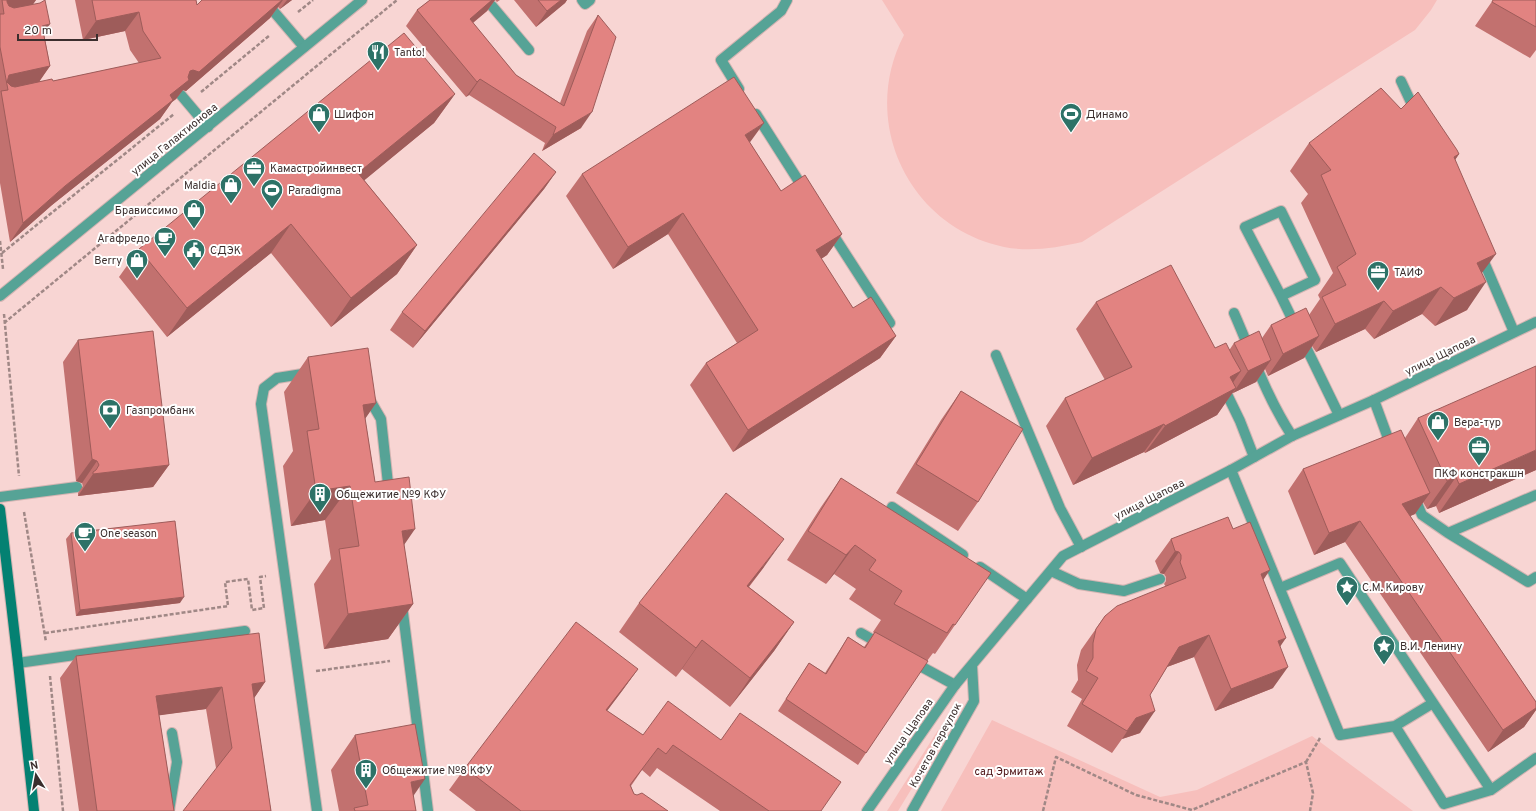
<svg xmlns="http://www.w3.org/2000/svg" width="1536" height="811" font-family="Overpass,sans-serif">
  <rect width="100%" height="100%" fill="#f8d5d3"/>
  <path fill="#f7bfbc" d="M 882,0 L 1437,0 L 1431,10 L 1415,30 L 1082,242 C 1056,248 1030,252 1004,247 C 908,227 859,121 904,35 Z
    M 992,720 L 1160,797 L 1197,790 L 1312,736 L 1413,811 L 941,811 Z
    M 938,730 L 945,734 L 898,811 L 887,811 Z"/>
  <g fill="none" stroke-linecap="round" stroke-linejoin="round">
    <g stroke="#d2b4b2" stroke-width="12">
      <path id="lane" d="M 264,0 L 304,47
        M 582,0 L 585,4 L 590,0
        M 492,6 L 529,50
        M 1401,81 L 1416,113
        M 739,89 L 721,60 L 781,11 L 787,0
        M 181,95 L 208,127
        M 756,114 L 805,191
        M 830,230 L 890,323
        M 1481,255 L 1514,332
        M 1281,296 L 1245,227 L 1281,211 L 1315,280 L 1281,296 L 1296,327
        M 1234,313 C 1252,354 1267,398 1292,436
        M 1303,341 L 1339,415
        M 996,355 L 1060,508 L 1081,547
        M 309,373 L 277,378 L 264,388 L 261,404 L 317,811
        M 1223,386 L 1240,421 L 1254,457
        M 367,395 L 381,419 L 389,493
        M 1374,400 L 1392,449
        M 1231,470 L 1340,735 L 1395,726 L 1444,804 L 1491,790
        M 1414,496 L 1422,515 L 1448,533 L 1528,582 L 1536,577
        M 0,497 L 77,487
        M 892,507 L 963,555
        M 1448,533 L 1536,495
        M 980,567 L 1027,599
        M 1051,571 L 1079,584 L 1124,591 L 1160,579
        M 1280,588 L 1340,563 L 1491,790 L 1536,758
        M 402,605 L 428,811
        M 861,633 L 882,645
        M 911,661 L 955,685
        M 18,663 L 245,631
        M 1395,726 L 1433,703
        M 169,811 L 177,762 L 172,733"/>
    </g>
    <g stroke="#d2b4b2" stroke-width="12">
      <path id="street" d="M 0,296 L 362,0
        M 867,811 L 955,685 L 1063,556 L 1231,470 L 1292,436 L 1374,400 L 1536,322
        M 912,811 L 974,701 L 972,665"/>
    </g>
    <g stroke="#d2b4b2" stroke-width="12">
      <path id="secondary" d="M 0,509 L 18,663 L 34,811"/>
    </g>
    <path stroke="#a08886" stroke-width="2.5" stroke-dasharray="4 2" stroke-linecap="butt" d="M 298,12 L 313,0
      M 201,92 L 270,35
      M 0,241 L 3,269
      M 2,253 L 174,114
      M 4,314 L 19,476
      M 4,323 L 397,0
      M 24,512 L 46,642
      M 45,633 L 228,606 L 225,582 L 248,579 L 252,610 L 264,608 L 260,577 L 266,576
      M 316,671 L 390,661
      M 50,676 L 63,811
      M 1306,762 L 1320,738
      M 1043,811 L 1056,757 L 1136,795 L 1192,810 L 1306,762 L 1313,793 L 1310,811"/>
    <use href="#lane" stroke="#56a396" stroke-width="10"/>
    <use href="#street" stroke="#56a396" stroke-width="10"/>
    <use href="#secondary" stroke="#048172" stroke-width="10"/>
  </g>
  <path fill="#c2716f" d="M 0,0 L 36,0 L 33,4 L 44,34 L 50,66 L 39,81 L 53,81 L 139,63 L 130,50 L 125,31 L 83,40 L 75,0 L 196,0 L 197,5 L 202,0 L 292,0 L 280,9 L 278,7 L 270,18 L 186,91 L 183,90 L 176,99 L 172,102 L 160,119 L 52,205 L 10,242 L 0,183 Z
    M 430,0 L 500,0 L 497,2 L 495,0 L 487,11 L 473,23 L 516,75 L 560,103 L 587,31 L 598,15 L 581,128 L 542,151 L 545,143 L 469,95 L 466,97 L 406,26 L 417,10 Z
    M 514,0 L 567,0 L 565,3 L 536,27 Z
    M 1493,0 L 1536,0 L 1536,50 L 1530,58 L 1475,26 Z
    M 455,94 L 434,123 L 364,180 L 417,245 L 397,274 L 331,327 L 271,253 L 167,337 L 119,277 L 139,249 Z
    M 1401,109 L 1459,154 L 1455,160 L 1482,273 L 1467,310 L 1435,326 L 1422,314 L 1374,339 L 1365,329 L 1316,352 L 1312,346 L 1304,358 L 1268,376 L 1265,369 L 1256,382 L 1233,393 L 1233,392 L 1217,415 L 1145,453 L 1144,452 L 1073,485 L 1046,426 L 1065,398 L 1105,380 L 1076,329 L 1096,302 L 1215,348 L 1230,349 L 1234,343 L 1262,338 L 1271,325 L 1309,315 L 1320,299 L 1318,295 L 1333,273 L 1301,203 L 1308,194 L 1290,171 L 1309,143 Z
    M 750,143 L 781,191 L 842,234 L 827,255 L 821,259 L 853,308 L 896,336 L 880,358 L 733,452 L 690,385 L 706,363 L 737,343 L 668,234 L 613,269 L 566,196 L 582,174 Z
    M 556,172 L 544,189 L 413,348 L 390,330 L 402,312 Z
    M 78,340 L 169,465 L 153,487 L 78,496 L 78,493 L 83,486 L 82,483 L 76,481 L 63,362 Z
    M 308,357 L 376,403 L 365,418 L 375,482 L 404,545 L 413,604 L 388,639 L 324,649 L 314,584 L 331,559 L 325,520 L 291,526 L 283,466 L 293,451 L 284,392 Z
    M 961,391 L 978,502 L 958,531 L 896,493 L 941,420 Z
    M 1418,418 L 1536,470 L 1439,513 L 1436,506 L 1427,509 L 1423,502 L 1415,514 L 1410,516 L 1536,702 L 1536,710 L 1524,727 L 1488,752 L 1345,542 L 1314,555 L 1288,491 L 1303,469 L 1405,438 Z
    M 841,478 L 955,625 L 935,654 L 933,653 L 927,661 L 858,765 L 778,711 L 809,663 L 825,673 L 848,637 L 864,647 L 874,633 L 873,632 L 881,620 L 849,599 L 856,589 L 834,574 L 826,584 L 787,560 L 821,507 Z
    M 1233,529 L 1263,580 L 1280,647 L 1273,688 L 1215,711 L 1194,657 L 1167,667 L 1150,695 L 1140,733 L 1122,739 L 1112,753 L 1067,726 L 1082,699 L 1071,692 L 1078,680 L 1077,665 L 1081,650 L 1105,616 L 1166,587 L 1164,584 L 1166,581 L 1166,577 L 1164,574 L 1160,573 L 1155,561 L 1171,539 Z
    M 71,533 L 180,603 L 76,616 L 66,539 Z
    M 764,567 L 749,587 L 794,622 L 774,651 L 730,707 L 682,669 L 676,677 L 619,632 L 639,603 Z
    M 76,656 L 265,682 L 254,698 L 271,811 L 216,768 L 206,709 L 159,715 L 174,811 L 79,811 L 60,678 Z
    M 638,669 L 622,691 L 607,711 L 643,735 L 721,740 L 821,811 L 720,811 L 657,768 L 650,777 L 642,770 L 631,786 L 634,794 L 668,811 L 476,811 L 449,790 L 465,768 Z
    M 355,735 L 413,796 L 416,811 L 339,811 L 331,770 Z"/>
  <path fill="#9e5c5a" d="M 6,0 L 36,0 L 29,10 L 4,13 Z
    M 282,0 L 283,0 L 270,18 L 186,91 L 183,90 L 176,99 L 172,102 L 160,119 L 52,205 L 10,242 L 23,223 L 170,95 L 190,71 Z
    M 287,0 L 292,0 L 280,9 Z
    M 489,0 L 495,0 L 487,11 L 459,34 L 470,19 Z
    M 561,0 L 567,0 L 565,3 L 536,27 L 547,11 Z
    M 139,12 L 125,31 L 83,40 L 96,21 Z
    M 50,24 L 37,43 L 42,26 Z
    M 50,66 L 37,85 L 8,90 L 6,79 L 9,75 Z
    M 480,79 L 469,95 L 466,97 L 477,82 Z
    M 455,94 L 434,123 L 338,202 L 358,173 Z
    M 592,112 L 581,128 L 542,151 L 553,135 Z
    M 764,123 L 748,145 L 745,135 Z
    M 1459,154 L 1440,182 L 1454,157 Z
    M 556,172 L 544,189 L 413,348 L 425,331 Z
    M 683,213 L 668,234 L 613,269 L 628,247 Z
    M 291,224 L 271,253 L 167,337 L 187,308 Z
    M 842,234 L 827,255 L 801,272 L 816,250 Z
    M 417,245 L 397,274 L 331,327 L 351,298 Z
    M 1496,254 L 1476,281 L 1477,263 Z
    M 1486,282 L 1467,310 L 1435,326 L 1454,298 Z
    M 1441,287 L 1422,314 L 1374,339 L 1393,311 Z
    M 1384,301 L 1365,329 L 1316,352 L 1335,324 Z
    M 896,336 L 880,358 L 733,452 L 748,430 Z
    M 1319,336 L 1304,358 L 1268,376 L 1283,354 Z
    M 1271,360 L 1256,382 L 1233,393 L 1248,371 Z
    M 1241,371 L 1225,394 L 1236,388 L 1217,415 L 1145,453 L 1165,426 L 1230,377 Z
    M 376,403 L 352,438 L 363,405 Z
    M 1164,424 L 1144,452 L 1073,485 L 1092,458 Z
    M 1536,450 L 1536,470 L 1439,513 L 1459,484 Z
    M 92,459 L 97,461 L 82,483 L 76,481 Z
    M 169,465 L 153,487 L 78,496 L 93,474 Z
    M 1456,477 L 1436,506 L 1427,509 L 1447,481 Z
    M 350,486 L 325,520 L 291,526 L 316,491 Z
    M 1430,493 L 1415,514 L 1387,526 L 1402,504 Z
    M 1360,521 L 1345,542 L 1314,555 L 1329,533 Z
    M 415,529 L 391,564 L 402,531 Z
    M 784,539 L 764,567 L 727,614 L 747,586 Z
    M 855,545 L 834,574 L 826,584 L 846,555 Z
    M 1175,551 L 1179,552 L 1164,574 L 1160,573 Z
    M 1270,570 L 1255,592 L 1261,574 Z
    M 184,597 L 180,603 L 76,616 L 80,610 Z
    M 413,604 L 388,639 L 324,649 L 348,614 Z
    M 794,622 L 774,651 L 730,707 L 750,678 Z
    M 1209,635 L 1194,657 L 1164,668 L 1179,647 Z
    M 1286,638 L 1271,660 L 1278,641 Z
    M 702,640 L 682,669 L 676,677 L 696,648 Z
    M 1288,667 L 1273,688 L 1215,711 L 1231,689 Z
    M 638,669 L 622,691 L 590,733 L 606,710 Z
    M 265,682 L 250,704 L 252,684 Z
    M 222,687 L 206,709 L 140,718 L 156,696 Z
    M 1536,708 L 1536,710 L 1524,727 L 1488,752 L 1503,730 Z
    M 1155,711 L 1140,733 L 1122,739 L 1136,718 Z
    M 425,779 L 403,811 L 411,782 Z"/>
  <path fill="#e28381" stroke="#9e5c5a" d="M 2,0 L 7,0 L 7,2 L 9,6 L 14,8 L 40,3 L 45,0 L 50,24 L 42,26 L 50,66 L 9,75 L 7,82 L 11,86 L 15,87 L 52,79 L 53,81 L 161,58 L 143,31 L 139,12 L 96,21 L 92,0 L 196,0 L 197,5 L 202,0 L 282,0 L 199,72 L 193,70 L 190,71 L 188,77 L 189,80 L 170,95 L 173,100 L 65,186 L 23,223 L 1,91 L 8,90 L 0,47 L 0,14 L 4,14 Z
    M 430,0 L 492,0 L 470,19 L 516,75 L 564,106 L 598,15 L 616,37 L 592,112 L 553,135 L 556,127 L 480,79 L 477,82 L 417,10 Z
    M 538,0 L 561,0 L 547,11 Z
    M 1493,0 L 1536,0 L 1536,27 L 1492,2 Z
    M 404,33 L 455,94 L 358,173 L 417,245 L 351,298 L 291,224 L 187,308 L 139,249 Z
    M 734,77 L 764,123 L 745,135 L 781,191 L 805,175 L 842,234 L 816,250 L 853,308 L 871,297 L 896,336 L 748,430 L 706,363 L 758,330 L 683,213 L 628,247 L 582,174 Z
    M 1381,88 L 1401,109 L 1418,92 L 1457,150 L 1459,154 L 1454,157 L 1496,254 L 1477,263 L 1486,282 L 1454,298 L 1441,287 L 1393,311 L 1384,301 L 1335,324 L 1322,297 L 1346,285 L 1337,267 L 1356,254 L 1321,175 L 1331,170 L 1309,143 Z
    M 534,153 L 556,172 L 425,331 L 402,312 Z
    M 1171,265 L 1215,348 L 1226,343 L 1233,357 L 1241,371 L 1230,377 L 1236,388 L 1165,426 L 1164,424 L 1092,458 L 1065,398 L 1132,367 L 1096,302 Z
    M 1306,308 L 1319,336 L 1283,354 L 1271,325 Z
    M 153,331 L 169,465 L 93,474 L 93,472 L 96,470 L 99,465 L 97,461 L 92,459 L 78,340 Z
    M 1259,331 L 1271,360 L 1248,371 L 1234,343 Z
    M 368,348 L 376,403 L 363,405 L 375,482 L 409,477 L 415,529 L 402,531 L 413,604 L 348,614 L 339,549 L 359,546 L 350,486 L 316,491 L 307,431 L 319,429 L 308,357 Z
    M 1536,366 L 1536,450 L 1459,484 L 1456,477 L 1447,481 L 1418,418 Z
    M 961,391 L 1023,429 L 978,502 L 916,464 Z
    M 1401,430 L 1430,493 L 1402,504 L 1536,702 L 1536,708 L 1503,730 L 1360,521 L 1329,533 L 1303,469 Z
    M 841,478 L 991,573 L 955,625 L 953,624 L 947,633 L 894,604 L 902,591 L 869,570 L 876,560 L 855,545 L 846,555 L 808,531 Z
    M 726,493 L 784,539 L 747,586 L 794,622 L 750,678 L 702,640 L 696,648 L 639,603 Z
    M 1228,517 L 1233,529 L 1250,522 L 1270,570 L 1261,574 L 1286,638 L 1278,641 L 1288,667 L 1231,689 L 1209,635 L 1179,647 L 1150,695 L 1155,711 L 1136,718 L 1127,731 L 1082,704 L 1098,678 L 1086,671 L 1093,658 L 1093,643 L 1096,629 L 1105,616 L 1117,606 L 1186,578 L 1180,562 L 1181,559 L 1181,555 L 1179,552 L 1175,551 L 1171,539 Z
    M 175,521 L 184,597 L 80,610 L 71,533 Z
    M 576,622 L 638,669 L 606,710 L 643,735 L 668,701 L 721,740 L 740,713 L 841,782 L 821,811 L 769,811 L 673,745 L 666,754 L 658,748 L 630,785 L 634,794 L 637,795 L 642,793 L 668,811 L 521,811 L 465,768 Z
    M 875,632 L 928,661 L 866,753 L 786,699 L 809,663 L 826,674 L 848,637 L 865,648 Z
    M 259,633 L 265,682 L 252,684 L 271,811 L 183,811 L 232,748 L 222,687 L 156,696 L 174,811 L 97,811 L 76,656 Z
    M 415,724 L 425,779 L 411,782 L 416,811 L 355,811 L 354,808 L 368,805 L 355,735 Z"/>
  <defs>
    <g id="restaurant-pin" transform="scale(1.15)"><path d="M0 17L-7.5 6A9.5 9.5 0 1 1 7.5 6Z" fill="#2d7267" stroke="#fff"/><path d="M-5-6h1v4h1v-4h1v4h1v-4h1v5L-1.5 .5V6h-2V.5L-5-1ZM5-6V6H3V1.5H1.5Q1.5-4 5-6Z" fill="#fff"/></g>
    <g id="shop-pin" transform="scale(1.15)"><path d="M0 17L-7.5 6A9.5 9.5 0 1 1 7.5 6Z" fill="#2d7267" stroke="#fff"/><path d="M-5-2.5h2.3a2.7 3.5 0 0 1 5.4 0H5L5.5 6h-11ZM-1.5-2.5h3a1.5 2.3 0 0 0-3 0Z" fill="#fff"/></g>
    <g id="stadium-pin" transform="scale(1.15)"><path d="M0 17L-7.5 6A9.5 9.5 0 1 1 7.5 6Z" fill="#2d7267" stroke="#fff"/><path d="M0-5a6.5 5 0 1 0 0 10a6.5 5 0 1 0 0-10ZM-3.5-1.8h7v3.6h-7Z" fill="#fff"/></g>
    <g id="office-pin" transform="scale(1.15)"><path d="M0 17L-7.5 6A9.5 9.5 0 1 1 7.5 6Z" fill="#2d7267" stroke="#fff"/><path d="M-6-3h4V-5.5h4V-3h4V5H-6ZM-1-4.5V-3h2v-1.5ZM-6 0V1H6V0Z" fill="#fff"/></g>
    <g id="cafe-pin" transform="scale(1.15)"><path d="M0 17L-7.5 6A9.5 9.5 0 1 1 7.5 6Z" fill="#2d7267" stroke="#fff"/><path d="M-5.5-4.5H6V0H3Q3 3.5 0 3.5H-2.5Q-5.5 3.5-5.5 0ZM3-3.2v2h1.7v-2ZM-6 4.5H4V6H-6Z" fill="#fff"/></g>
    <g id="civic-pin" transform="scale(1.15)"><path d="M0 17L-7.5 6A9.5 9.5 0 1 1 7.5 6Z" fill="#2d7267" stroke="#fff"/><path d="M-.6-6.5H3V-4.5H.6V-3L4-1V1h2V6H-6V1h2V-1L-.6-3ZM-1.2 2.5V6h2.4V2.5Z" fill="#fff"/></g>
    <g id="bank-pin" transform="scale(1.15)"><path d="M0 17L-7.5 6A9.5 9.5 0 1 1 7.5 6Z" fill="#2d7267" stroke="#fff"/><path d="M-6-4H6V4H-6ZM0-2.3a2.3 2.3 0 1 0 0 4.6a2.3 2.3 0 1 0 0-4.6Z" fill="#fff"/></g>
    <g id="building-pin" transform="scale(1.15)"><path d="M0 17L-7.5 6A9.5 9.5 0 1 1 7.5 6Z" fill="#2d7267" stroke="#fff"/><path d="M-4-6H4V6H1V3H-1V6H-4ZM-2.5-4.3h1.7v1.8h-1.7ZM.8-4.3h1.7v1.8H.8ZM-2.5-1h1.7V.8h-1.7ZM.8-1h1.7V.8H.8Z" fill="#fff"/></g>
    <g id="sight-pin" transform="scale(1.15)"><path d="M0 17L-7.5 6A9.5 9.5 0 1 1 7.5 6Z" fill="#2d7267" stroke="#fff"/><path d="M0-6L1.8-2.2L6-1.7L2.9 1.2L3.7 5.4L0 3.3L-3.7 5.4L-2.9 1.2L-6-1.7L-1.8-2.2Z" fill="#fff"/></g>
  </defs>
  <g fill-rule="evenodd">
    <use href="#restaurant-pin" x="378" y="52"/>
    <use href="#shop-pin" x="319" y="114"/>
    <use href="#stadium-pin" x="1071" y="114"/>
    <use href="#office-pin" x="254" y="168"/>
    <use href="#shop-pin" x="231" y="185"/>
    <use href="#stadium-pin" x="272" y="190"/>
    <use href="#shop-pin" x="194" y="210"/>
    <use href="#cafe-pin" x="165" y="238"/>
    <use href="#civic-pin" x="194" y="250"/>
    <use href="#shop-pin" x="137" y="260"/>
    <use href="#office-pin" x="1378" y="272"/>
    <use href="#bank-pin" x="110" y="410"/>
    <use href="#shop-pin" x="1438" y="422"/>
    <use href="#office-pin" x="1479" y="447"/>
    <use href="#building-pin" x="320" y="494"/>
    <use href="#cafe-pin" x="85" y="533"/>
    <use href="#sight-pin" x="1347" y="587"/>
    <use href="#sight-pin" x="1384" y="646"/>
    <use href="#building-pin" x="366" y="770"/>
  </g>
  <g text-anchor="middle" stroke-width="4" stroke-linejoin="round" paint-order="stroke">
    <g font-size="11" fill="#3b2e2d" stroke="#fff" text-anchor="start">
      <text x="394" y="56">Tanto!</text>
      <text x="334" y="118">Шифон</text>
      <text x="1086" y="118">Динамо</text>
      <text x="270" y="172">Камастройинвест</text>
      <text x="216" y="189" text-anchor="end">Maldia</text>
      <text x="288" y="194">Paradigma</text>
      <text x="178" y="214" text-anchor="end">Брависсимо</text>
      <text x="150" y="242" text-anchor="end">Агафредо</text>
      <text x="210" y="254">СДЭК</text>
      <text x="122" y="264" text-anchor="end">Berry</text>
      <text x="1394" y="276">ТАИФ</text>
      <text x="126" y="414">Газпромбанк</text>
      <text x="1454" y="426">Вера-тур</text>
      <text x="1479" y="477" text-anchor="middle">ПКФ констракшн</text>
      <text x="336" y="498">Общежитие №9 КФУ</text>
      <text x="100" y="537">One season</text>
      <text x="1362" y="591">С.М. Кирову</text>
      <text x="1400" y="650">В.И. Ленину</text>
      <text x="382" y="774">Общежитие №8 КФУ</text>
    </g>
    <g font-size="11" fill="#3b2e2d" stroke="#fff">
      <text transform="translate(174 139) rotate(-39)" y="4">улица Галактионова</text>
      <text transform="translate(1440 355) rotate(-26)" y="4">улица Щапова</text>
      <text transform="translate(1149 499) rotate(-27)" y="4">улица Щапова</text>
      <text transform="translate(908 731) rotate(-55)" y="4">улица Щапова</text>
      <text transform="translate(935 745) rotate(-61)" y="4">Кочетов переулок</text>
    </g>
    <g font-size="11" fill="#4c1114" stroke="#fff">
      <text x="1009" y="775">сад Эрмитаж</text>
    </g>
  </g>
  <g transform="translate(36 775) rotate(349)" stroke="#ffffff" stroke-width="3" paint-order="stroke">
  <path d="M0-3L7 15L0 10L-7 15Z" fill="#3b2e2d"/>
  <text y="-6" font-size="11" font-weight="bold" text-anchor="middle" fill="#3b2e2d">N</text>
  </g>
  <path d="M18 34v6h79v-6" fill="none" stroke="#3b2e2d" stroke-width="2"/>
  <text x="24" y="34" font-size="12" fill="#3b2e2d" stroke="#ffffff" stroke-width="3" paint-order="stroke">20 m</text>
</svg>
